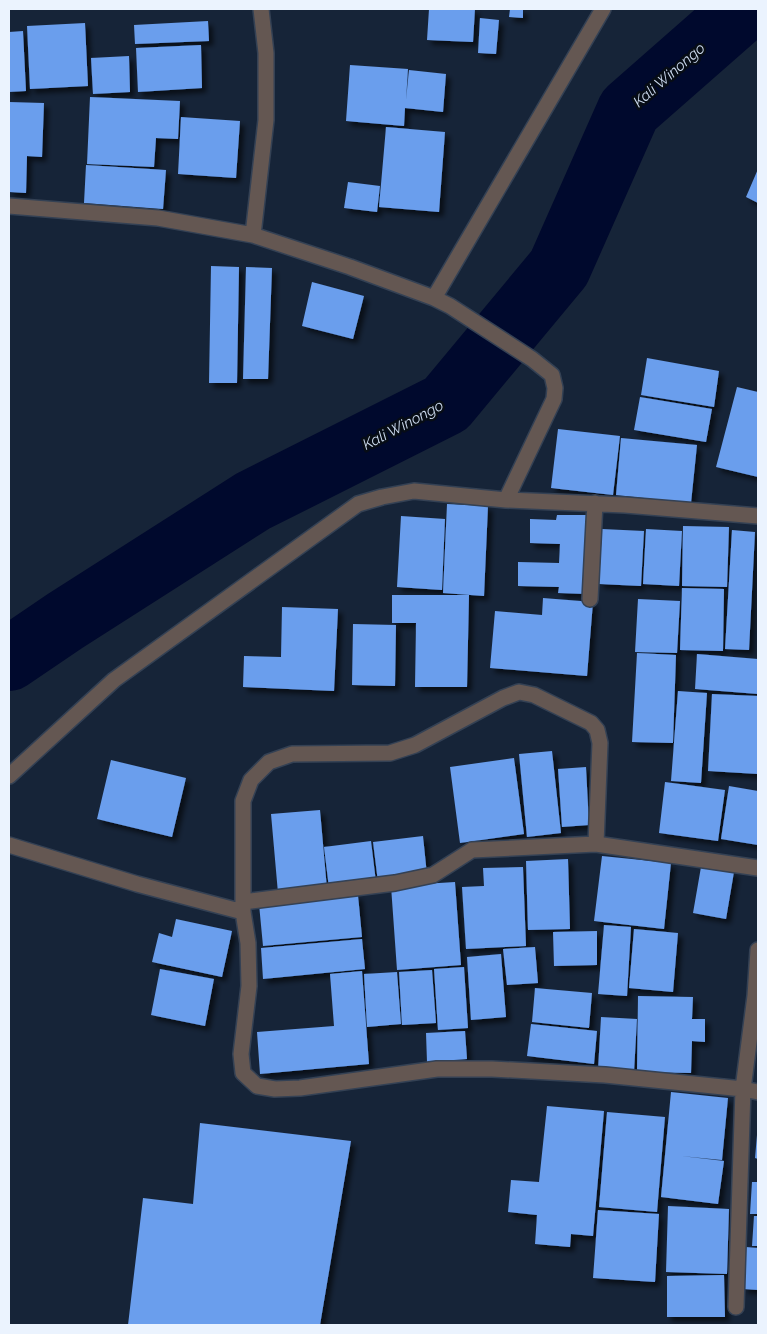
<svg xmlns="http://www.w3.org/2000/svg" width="767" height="1334" font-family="Raleway,sans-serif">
  <defs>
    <filter id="shadow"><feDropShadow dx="4.5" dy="4.5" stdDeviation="2.5" flood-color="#0009"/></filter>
  </defs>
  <rect width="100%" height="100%" fill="#162438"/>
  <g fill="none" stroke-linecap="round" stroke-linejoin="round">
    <path stroke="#00092d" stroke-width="64" d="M 9,659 L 65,621 L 253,501 L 446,404 L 559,268 L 629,110 L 744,9"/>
  </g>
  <path fill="#6a9eed" filter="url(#shadow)" d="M 429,9 L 475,9 L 473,42 L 427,40 Z
    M 510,9 L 523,9 L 523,18 L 509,17 Z
    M 480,18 L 499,20 L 496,54 L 478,53 Z
    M 208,21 L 209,41 L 135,44 L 134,25 Z
    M 85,23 L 88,86 L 30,89 L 27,26 Z
    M 23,31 L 26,91 L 9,92 L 9,32 Z
    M 201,45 L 202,88 L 138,92 L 136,48 Z
    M 129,56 L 130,92 L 93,94 L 91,58 Z
    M 350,65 L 408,69 L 406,100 L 409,70 L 446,74 L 443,112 L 405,108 L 404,126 L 346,121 Z
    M 90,97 L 180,101 L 178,139 L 156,138 L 154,167 L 87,164 Z
    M 9,102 L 44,103 L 42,157 L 27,156 L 26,193 L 9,192 Z
    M 181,117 L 240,121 L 236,178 L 178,174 Z
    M 386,127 L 445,132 L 439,212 L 379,207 Z
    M 86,165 L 166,170 L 163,209 L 84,203 Z
    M 758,169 L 758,203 L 746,197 Z
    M 348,182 L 380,186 L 377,212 L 344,208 Z
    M 211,266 L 239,267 L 237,383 L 209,383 Z
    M 246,267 L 272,268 L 268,379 L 243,379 Z
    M 312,282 L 364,296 L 353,339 L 302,326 Z
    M 647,358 L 719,371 L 714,407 L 641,395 Z
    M 737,387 L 758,392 L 758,477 L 716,467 Z
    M 640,397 L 712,409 L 706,442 L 634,430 Z
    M 558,429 L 620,436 L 613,495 L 551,488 Z
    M 621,438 L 697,445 L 691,503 L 616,495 Z
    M 447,504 L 488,506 L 484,596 L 443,593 Z
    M 557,515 L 587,515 L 586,594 L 558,593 L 559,587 L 518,586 L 518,562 L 559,563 L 560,544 L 530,543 L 530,519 L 556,520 Z
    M 401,516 L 445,519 L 442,590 L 397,587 Z
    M 683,526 L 729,527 L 727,587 L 682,586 Z
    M 602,529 L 644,531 L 641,586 L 599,584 Z
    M 646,529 L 682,531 L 679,586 L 643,584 Z
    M 732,530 L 755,532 L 749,650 L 725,649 Z
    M 682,588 L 724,589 L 723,651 L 680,650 Z
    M 392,595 L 469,595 L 467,687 L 415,687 L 416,623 L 392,623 Z
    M 543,598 L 593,602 L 587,676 L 490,668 L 495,611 L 542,615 Z
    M 638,599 L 680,601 L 677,653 L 635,652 Z
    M 282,607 L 338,609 L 334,691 L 243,687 L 244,656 L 281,657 Z
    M 353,624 L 396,625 L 395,686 L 352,685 Z
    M 637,653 L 676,655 L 673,743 L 632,742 Z
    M 697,654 L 758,659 L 758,694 L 695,689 Z
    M 678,691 L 707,693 L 701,783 L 671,781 Z
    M 712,694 L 758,696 L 758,774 L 708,771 Z
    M 552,751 L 561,833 L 527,837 L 519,754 Z
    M 514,758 L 524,834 L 460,843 L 450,767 Z
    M 111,760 L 186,778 L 172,837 L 97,819 Z
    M 586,767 L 589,825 L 562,827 L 558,769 Z
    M 665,782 L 725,790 L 718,841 L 659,833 Z
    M 729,786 L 758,791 L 758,845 L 721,839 Z
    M 320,810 L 327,889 L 278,893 L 271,814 Z
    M 423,836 L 427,875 L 378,882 L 373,842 Z
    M 371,841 L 376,882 L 329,888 L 324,847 Z
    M 602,856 L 671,863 L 664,929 L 594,921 Z
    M 568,859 L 570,929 L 528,930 L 526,861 Z
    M 523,867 L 526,946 L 466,949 L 462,887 L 484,886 L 483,868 Z
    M 701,867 L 734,872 L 726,919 L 693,913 Z
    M 455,882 L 461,965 L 397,970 L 391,886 Z
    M 358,895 L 362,937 L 263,946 L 259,904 Z
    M 176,919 L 232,931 L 222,977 L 152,962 L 159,933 L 172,937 Z
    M 604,925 L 631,927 L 627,996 L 598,994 Z
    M 634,929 L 678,933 L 673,992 L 629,988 Z
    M 597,931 L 597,965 L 554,966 L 553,932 Z
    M 362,939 L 365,969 L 263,979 L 261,948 Z
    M 535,947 L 538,983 L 507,985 L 503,949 Z
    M 501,954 L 506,1017 L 471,1020 L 467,957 Z
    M 464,967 L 468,1028 L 438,1030 L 434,969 Z
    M 160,969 L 214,979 L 205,1026 L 151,1015 Z
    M 432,970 L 436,1023 L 402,1025 L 399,972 Z
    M 362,971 L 369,1064 L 260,1074 L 257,1032 L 334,1026 L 330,974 Z
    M 397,972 L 401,1024 L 367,1027 L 364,974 Z
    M 535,988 L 592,993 L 589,1028 L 532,1022 Z
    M 638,996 L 693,997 L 692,1019 L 705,1019 L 705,1042 L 692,1041 L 691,1073 L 637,1072 Z
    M 601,1017 L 637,1019 L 634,1072 L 598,1070 Z
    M 531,1024 L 597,1031 L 594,1064 L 527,1056 Z
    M 465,1031 L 467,1059 L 427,1062 L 426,1033 Z
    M 671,1092 L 728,1098 L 722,1160 L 681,1156 L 724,1161 L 718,1204 L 661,1197 Z
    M 547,1106 L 604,1111 L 593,1236 L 571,1234 L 570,1247 L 535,1244 L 537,1215 L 508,1212 L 511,1180 L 539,1182 Z
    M 607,1112 L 665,1117 L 657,1212 L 599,1207 Z
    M 200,1123 L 351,1141 L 320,1325 L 128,1325 L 143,1198 L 193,1204 Z
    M 757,1135 L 758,1135 L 758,1159 L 755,1158 Z
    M 752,1182 L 758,1182 L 758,1214 L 750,1214 Z
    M 668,1206 L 729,1209 L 727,1274 L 666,1272 Z
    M 598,1210 L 659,1214 L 655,1282 L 593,1278 Z
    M 754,1216 L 758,1216 L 758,1246 L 752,1246 Z
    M 746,1247 L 758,1248 L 758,1290 L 743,1289 Z
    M 724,1275 L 725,1317 L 667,1317 L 667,1276 Z"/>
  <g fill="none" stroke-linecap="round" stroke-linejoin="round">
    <g stroke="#344154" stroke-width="18">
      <path id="street" d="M 9,206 L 158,218 L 253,235 L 350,267 L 434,298 L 450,306 L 532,359 L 552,375 L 555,388 L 554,399 L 506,500 L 414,491 L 382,497 L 358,504 L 114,680 L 9,776
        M 253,235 L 266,120 L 266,53 L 261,9
        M 434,298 L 603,9
        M 506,500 L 625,505 L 758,516
        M 590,599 L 595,503
        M 9,845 L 137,884 L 243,912 L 248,943 L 249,986 L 241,1054 L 243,1073 L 257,1086 L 275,1089 L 300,1088 L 437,1069 L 492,1069 L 605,1075 L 743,1089 L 755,996 L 758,950
        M 243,902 L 395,883 L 433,875 L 472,850 L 596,844 L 758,868
        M 243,912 L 243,801 L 251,780 L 269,762 L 292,754 L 390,753 L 415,745 L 503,698 L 519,692 L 534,695 L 591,723 L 597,730 L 600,743 L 596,844
        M 736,1307 L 743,1089 L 758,1092"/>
    </g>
    <use href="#street" stroke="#645752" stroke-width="15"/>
  </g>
  <g text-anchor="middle" stroke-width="5" stroke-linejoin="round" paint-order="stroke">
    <g font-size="15" font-style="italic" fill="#cbd9ed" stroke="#070d16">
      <text transform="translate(669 75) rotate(-41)" y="5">Kali Winongo</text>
      <text transform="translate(403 425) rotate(-28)" y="5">Kali Winongo</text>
    </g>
  </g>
  <rect width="767" height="1334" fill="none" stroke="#ebf3fe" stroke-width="20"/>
</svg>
